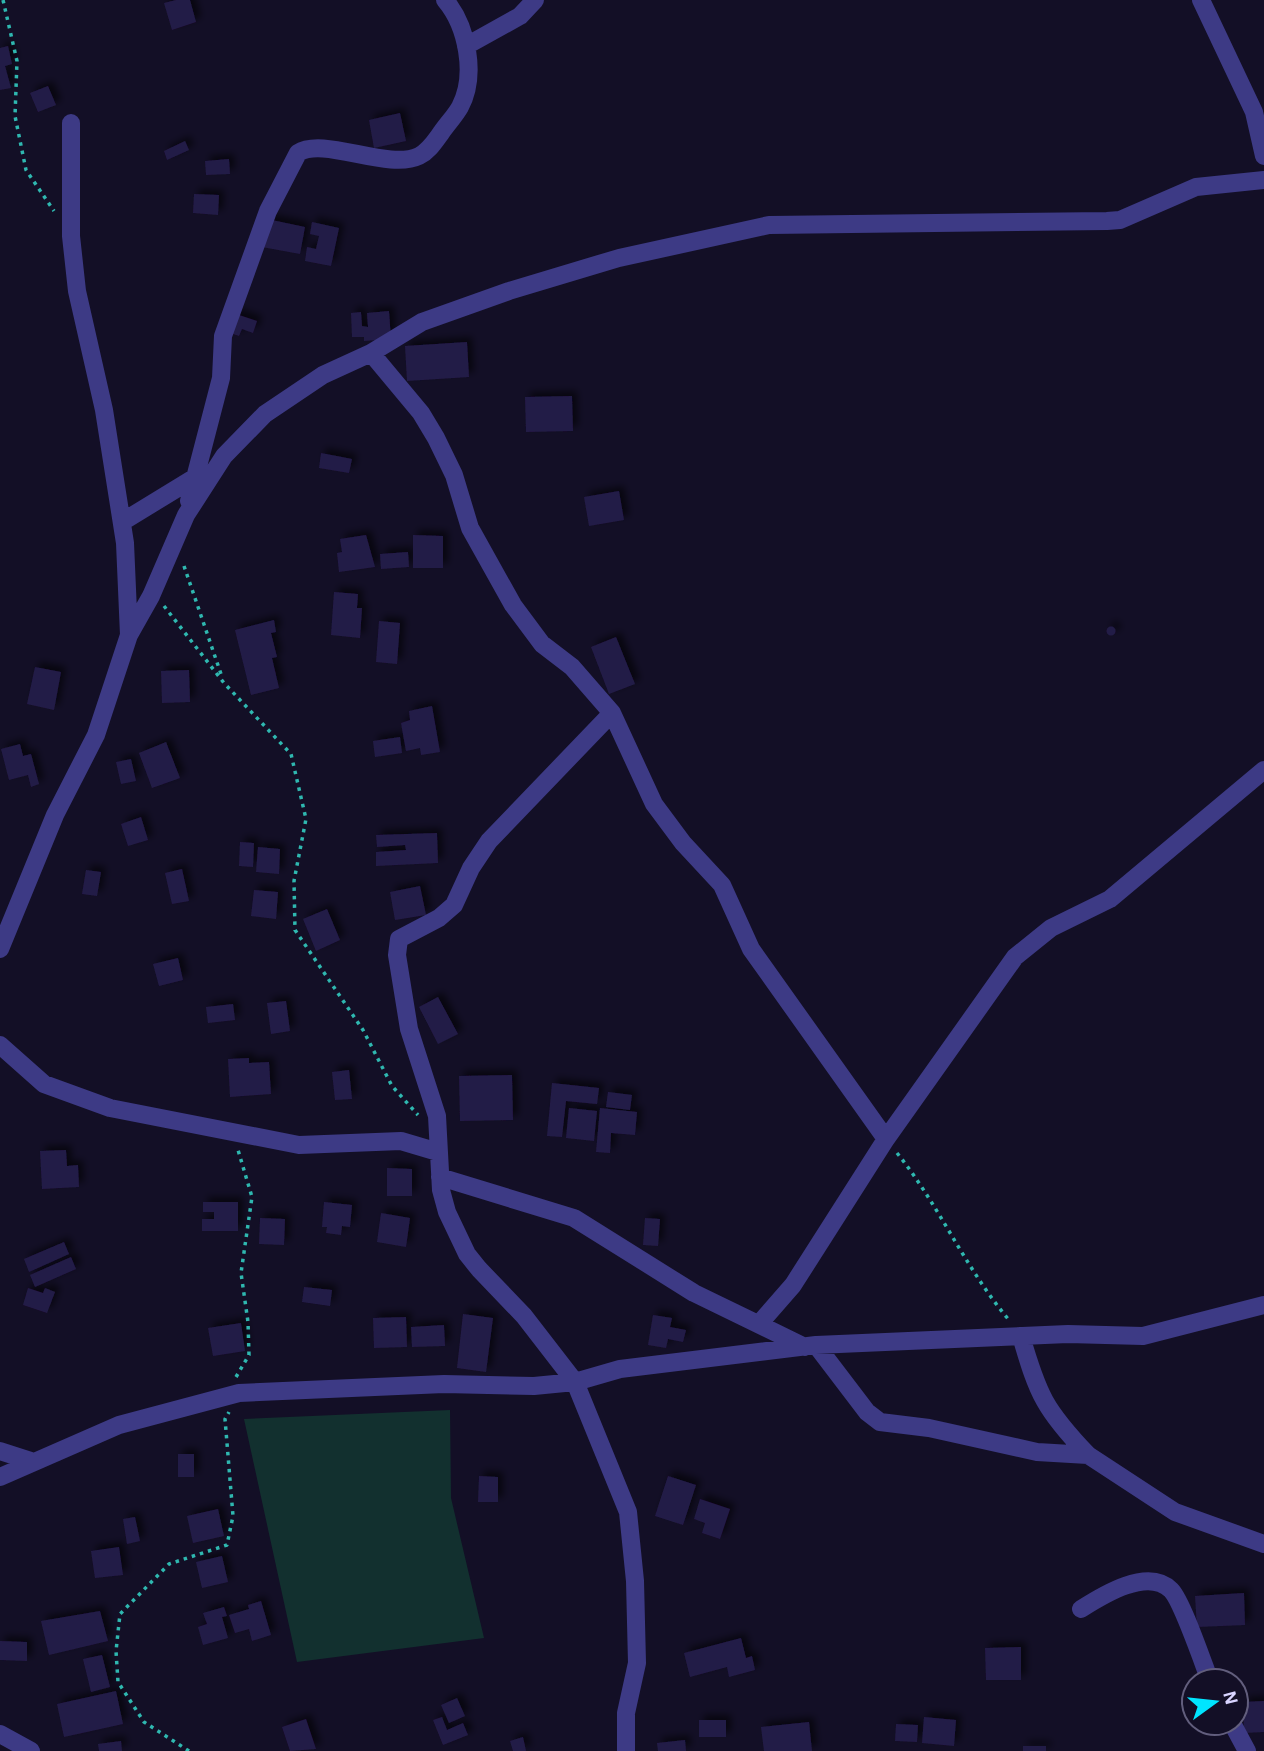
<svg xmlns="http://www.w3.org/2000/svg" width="1264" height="1751" font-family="'Alegreya Sans',sans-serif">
  <defs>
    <filter id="shadow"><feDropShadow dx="5" dy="-5" stdDeviation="3.5" flood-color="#0009"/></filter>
  </defs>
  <rect width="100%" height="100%" fill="#130f26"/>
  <path fill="#12302f" d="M 450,1410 L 451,1498 L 484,1638 L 297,1662 L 244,1419 Z"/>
  <path fill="#241b47" filter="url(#shadow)" d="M 176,0 L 190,0 L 196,22 L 172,30 L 164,3 Z
    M 8,46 L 12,64 L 5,66 L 11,88 L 0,90 L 0,48 Z
    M 48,86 L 56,105 L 38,112 L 30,93 Z
    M 400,113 L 406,141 L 374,148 L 369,120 Z
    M 185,141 L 189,150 L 167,160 L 164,151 Z
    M 229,159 L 230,174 L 206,175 L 205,161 Z
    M 194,194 L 219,195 L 218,215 L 193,213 Z
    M 267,219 L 305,227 L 300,254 L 262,247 Z
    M 312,222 L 339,228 L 331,266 L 305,261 L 307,247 L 316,249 L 319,236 L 310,234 Z
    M 389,311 L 391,339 L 364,341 L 364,337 L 352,337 L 351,313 L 361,312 L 362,326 L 368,327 L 367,313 Z
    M 233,313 L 257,321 L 253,333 L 242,329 L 239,336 L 227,332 Z
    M 467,342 L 469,377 L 407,381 L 405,346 Z
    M 572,396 L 573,431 L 526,432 L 525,397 Z
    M 321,453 L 352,459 L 349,473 L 319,468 Z
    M 619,491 L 624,520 L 589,526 L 584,497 Z
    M 366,535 L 375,567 L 339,572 L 337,553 L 342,552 L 340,539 Z
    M 413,535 L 443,536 L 443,568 L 413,568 Z
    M 408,552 L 409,567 L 381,569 L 380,554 Z
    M 334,592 L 358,594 L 357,608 L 362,608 L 360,638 L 331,635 Z
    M 274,620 L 276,632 L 271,633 L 277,657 L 272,658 L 279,688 L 251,695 L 235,630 Z
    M 379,621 L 400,623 L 397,664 L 376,662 Z
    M1106.5 631a4.5 4.5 0 1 1 9 0a4.5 4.5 0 1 1-9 0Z
    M 616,637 L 635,684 L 609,694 L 591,647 Z
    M 35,667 L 61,672 L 54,710 L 27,704 Z
    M 189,670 L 190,702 L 162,703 L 161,671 Z
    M 432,706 L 440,752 L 421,755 L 420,748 L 406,751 L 401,723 L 410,720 L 409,711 Z
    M 400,737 L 402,753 L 375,757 L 373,741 Z
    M 166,742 L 180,778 L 152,788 L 139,753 Z
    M 20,744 L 23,756 L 31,754 L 39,784 L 31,787 L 28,775 L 9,780 L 1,749 Z
    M 131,759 L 136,781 L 121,784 L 116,762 Z
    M 141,817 L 148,840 L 128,846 L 121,824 Z
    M 437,833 L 438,863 L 376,866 L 376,852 L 406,850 L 405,845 L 377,847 L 376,835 Z
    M 240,842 L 254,843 L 253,867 L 239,866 Z
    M 258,847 L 280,849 L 279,874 L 256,872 Z
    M 182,869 L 189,901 L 172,904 L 165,873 Z
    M 86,870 L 101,872 L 97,896 L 82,894 Z
    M 420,886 L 426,915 L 395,920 L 390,892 Z
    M 254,890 L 278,892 L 276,919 L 251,916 Z
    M 327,909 L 340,940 L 316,951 L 303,919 Z
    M 178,958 L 183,980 L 159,986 L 153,964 Z
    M 438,997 L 458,1034 L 438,1044 L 419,1007 Z
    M 286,1001 L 290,1031 L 271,1034 L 267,1003 Z
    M 233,1004 L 235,1020 L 208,1023 L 206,1007 Z
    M 249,1058 L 249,1063 L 269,1062 L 271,1094 L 230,1097 L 228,1059 Z
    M 349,1070 L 352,1099 L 335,1100 L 332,1072 Z
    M 512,1075 L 513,1120 L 460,1121 L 459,1076 Z
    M 552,1083 L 599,1088 L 597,1104 L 566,1101 L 562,1137 L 547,1136 Z
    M 608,1092 L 632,1095 L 630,1110 L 606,1107 Z
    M 569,1108 L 597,1111 L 594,1141 L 566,1138 Z
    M 600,1108 L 637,1112 L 635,1135 L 611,1133 L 610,1153 L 596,1152 Z
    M 66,1150 L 67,1166 L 78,1165 L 79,1187 L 42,1189 L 40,1151 Z
    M 387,1168 L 412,1169 L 412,1196 L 387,1196 Z
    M 203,1202 L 238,1202 L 238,1231 L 202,1231 L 202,1219 L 214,1219 L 214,1212 L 203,1212 Z
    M 324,1202 L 352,1205 L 350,1227 L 342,1226 L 341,1235 L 326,1233 L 327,1227 L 322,1227 Z
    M 381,1213 L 410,1218 L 406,1247 L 377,1242 Z
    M 260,1218 L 285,1219 L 284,1245 L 259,1244 Z
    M 645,1218 L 660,1219 L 658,1246 L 643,1245 Z
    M 64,1242 L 69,1254 L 29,1272 L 24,1259 Z
    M 71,1257 L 76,1269 L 35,1287 L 30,1275 Z
    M 304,1287 L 332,1290 L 330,1306 L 302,1302 Z
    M 28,1288 L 43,1293 L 45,1288 L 55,1292 L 47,1313 L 23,1305 Z
    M 463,1314 L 493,1318 L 486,1372 L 457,1368 Z
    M 653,1315 L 672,1318 L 670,1327 L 686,1330 L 683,1342 L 668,1339 L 666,1348 L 648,1345 Z
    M 406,1317 L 407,1347 L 374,1348 L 373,1318 Z
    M 241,1323 L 245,1351 L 213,1356 L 208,1328 Z
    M 444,1325 L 445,1346 L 412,1347 L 411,1327 Z
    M 178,1454 L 194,1454 L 194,1477 L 178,1477 Z
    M 479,1476 L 498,1477 L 498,1502 L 478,1502 Z
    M 668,1476 L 696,1485 L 683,1525 L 655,1516 Z
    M 700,1499 L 730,1509 L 720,1539 L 702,1533 L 705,1523 L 694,1519 Z
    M 218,1509 L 224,1536 L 193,1543 L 187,1516 Z
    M 135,1517 L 140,1541 L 127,1544 L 123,1519 Z
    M 119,1547 L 123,1575 L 95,1578 L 91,1551 Z
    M 222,1556 L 228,1582 L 202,1588 L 196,1562 Z
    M 1244,1593 L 1245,1625 L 1197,1627 L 1195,1596 Z
    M 261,1601 L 271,1635 L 252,1641 L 249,1629 L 235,1633 L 229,1615 L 249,1609 L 248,1605 Z
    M 224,1607 L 227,1616 L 222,1617 L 228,1638 L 203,1645 L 198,1627 L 207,1624 L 203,1613 Z
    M 100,1611 L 108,1641 L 49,1655 L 41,1621 Z
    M 741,1638 L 746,1658 L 752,1656 L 755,1670 L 729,1677 L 727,1667 L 690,1677 L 684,1653 Z
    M 0,1641 L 27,1642 L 27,1661 L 0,1660 Z
    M 1021,1647 L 1021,1680 L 986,1680 L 985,1648 Z
    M 102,1655 L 110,1687 L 91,1692 L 83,1659 Z
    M 116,1691 L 123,1724 L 64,1737 L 57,1704 Z
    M 457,1698 L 465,1716 L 449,1723 L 441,1705 Z
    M 1264,1701 L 1264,1732 L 1244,1733 L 1243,1702 Z
    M 442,1717 L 447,1730 L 463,1723 L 468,1735 L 443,1745 L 433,1720 Z
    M 924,1717 L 956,1720 L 954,1746 L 922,1743 Z
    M 306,1719 L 316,1749 L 290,1751 L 282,1727 Z
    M 699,1720 L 726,1720 L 726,1737 L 699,1737 Z
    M 809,1722 L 812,1751 L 764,1751 L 761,1727 Z
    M 896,1724 L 918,1725 L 917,1742 L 895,1741 Z
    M 523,1737 L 526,1751 L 513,1751 L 510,1741 Z
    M 685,1740 L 686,1751 L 658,1751 L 657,1743 Z
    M 121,1741 L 122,1751 L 99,1751 L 98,1744 Z
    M 1023,1746 L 1046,1746 L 1046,1751 L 1023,1751 Z"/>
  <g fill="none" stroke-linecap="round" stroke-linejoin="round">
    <path stroke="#2fb8b0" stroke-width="3.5" stroke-dasharray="3.5 5" stroke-linecap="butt" d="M 3,0 L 17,61 L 15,116 L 26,170 L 54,211
      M 184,566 L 221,674
      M 164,606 L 224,683 L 291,754 L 306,819 L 294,881 L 295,930 L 363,1030 L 392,1086 L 418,1115
      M 897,1153 C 939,1205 965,1268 1009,1320
      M 236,1377 L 249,1355 L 248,1322 L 241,1273 L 252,1197 L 238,1150
      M 189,1751 L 144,1722 L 118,1682 L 116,1651 L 120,1614 L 169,1564 L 227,1545 L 233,1516 L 225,1419 L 229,1412"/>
    <path stroke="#3d3a85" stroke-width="18" d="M 1201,0 L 1254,112 L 1264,156
      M 466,46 L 520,16 L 535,0
      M 71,123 L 71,236 L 77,291 L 104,410 L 125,543 L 129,635
      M 371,353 L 421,413 L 436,438 L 454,475 L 470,528 L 513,605 L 542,644 L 572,667 L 612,713 L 654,804 L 683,843 L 722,885 L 751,949 L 886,1139
      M 189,501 L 221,378 L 223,336 L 268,211 L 298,153 C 323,136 388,171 419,156 C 429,151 435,141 441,133 C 447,124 455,116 460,107 C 477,75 467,26 445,0
      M 122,522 L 199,475
      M 612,713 L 489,841 L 471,868 L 454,905 L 439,918 L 399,939 L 397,955 L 409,1029 L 437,1116 L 441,1190 L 447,1212 L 467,1254 L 479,1269 L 524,1316 L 575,1382 L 628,1512 L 635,1581 L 637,1663 L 626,1713 L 626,1751
      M 0,949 L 55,815 L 96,735 L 129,635 L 151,596 L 186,515 L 224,456 L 265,414 L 323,375 L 371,353 L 422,322 L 509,291 L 619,258 L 769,225 L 1107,221 L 1120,220 L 1196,187 L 1264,180
      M 0,1045 L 44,1084 L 110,1108 L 299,1145 L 401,1141 L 438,1152
      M 440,1177 L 574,1218 L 694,1293 L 805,1347
      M 759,1324 L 793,1285 L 886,1139 L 1015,957 L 1051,928 L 1110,899 L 1264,770
      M 1021,1336 C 1038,1395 1045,1410 1088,1455
      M 816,1345 L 867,1412 L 880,1422 L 929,1428 L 1037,1452 L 1088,1455 L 1175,1512 L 1264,1544
      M 0,1451 L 31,1461
      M 0,1477 L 119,1425 L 239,1393 L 444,1384 L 534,1386 L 575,1382 L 620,1369 L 816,1345 L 1068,1334 L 1143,1336 L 1264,1305
      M 1081,1609 C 1103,1595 1148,1567 1171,1590 C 1182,1601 1203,1663 1210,1681
      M 1232,1723 L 1247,1751
      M 0,1734 L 31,1751"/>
  </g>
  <g transform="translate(1215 1702) rotate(75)"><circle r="33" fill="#130f26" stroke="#625e7d" stroke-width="2"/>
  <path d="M0-5L12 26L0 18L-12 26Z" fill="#00e5ff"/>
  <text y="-10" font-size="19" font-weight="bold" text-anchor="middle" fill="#d9d4ff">N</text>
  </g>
</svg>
